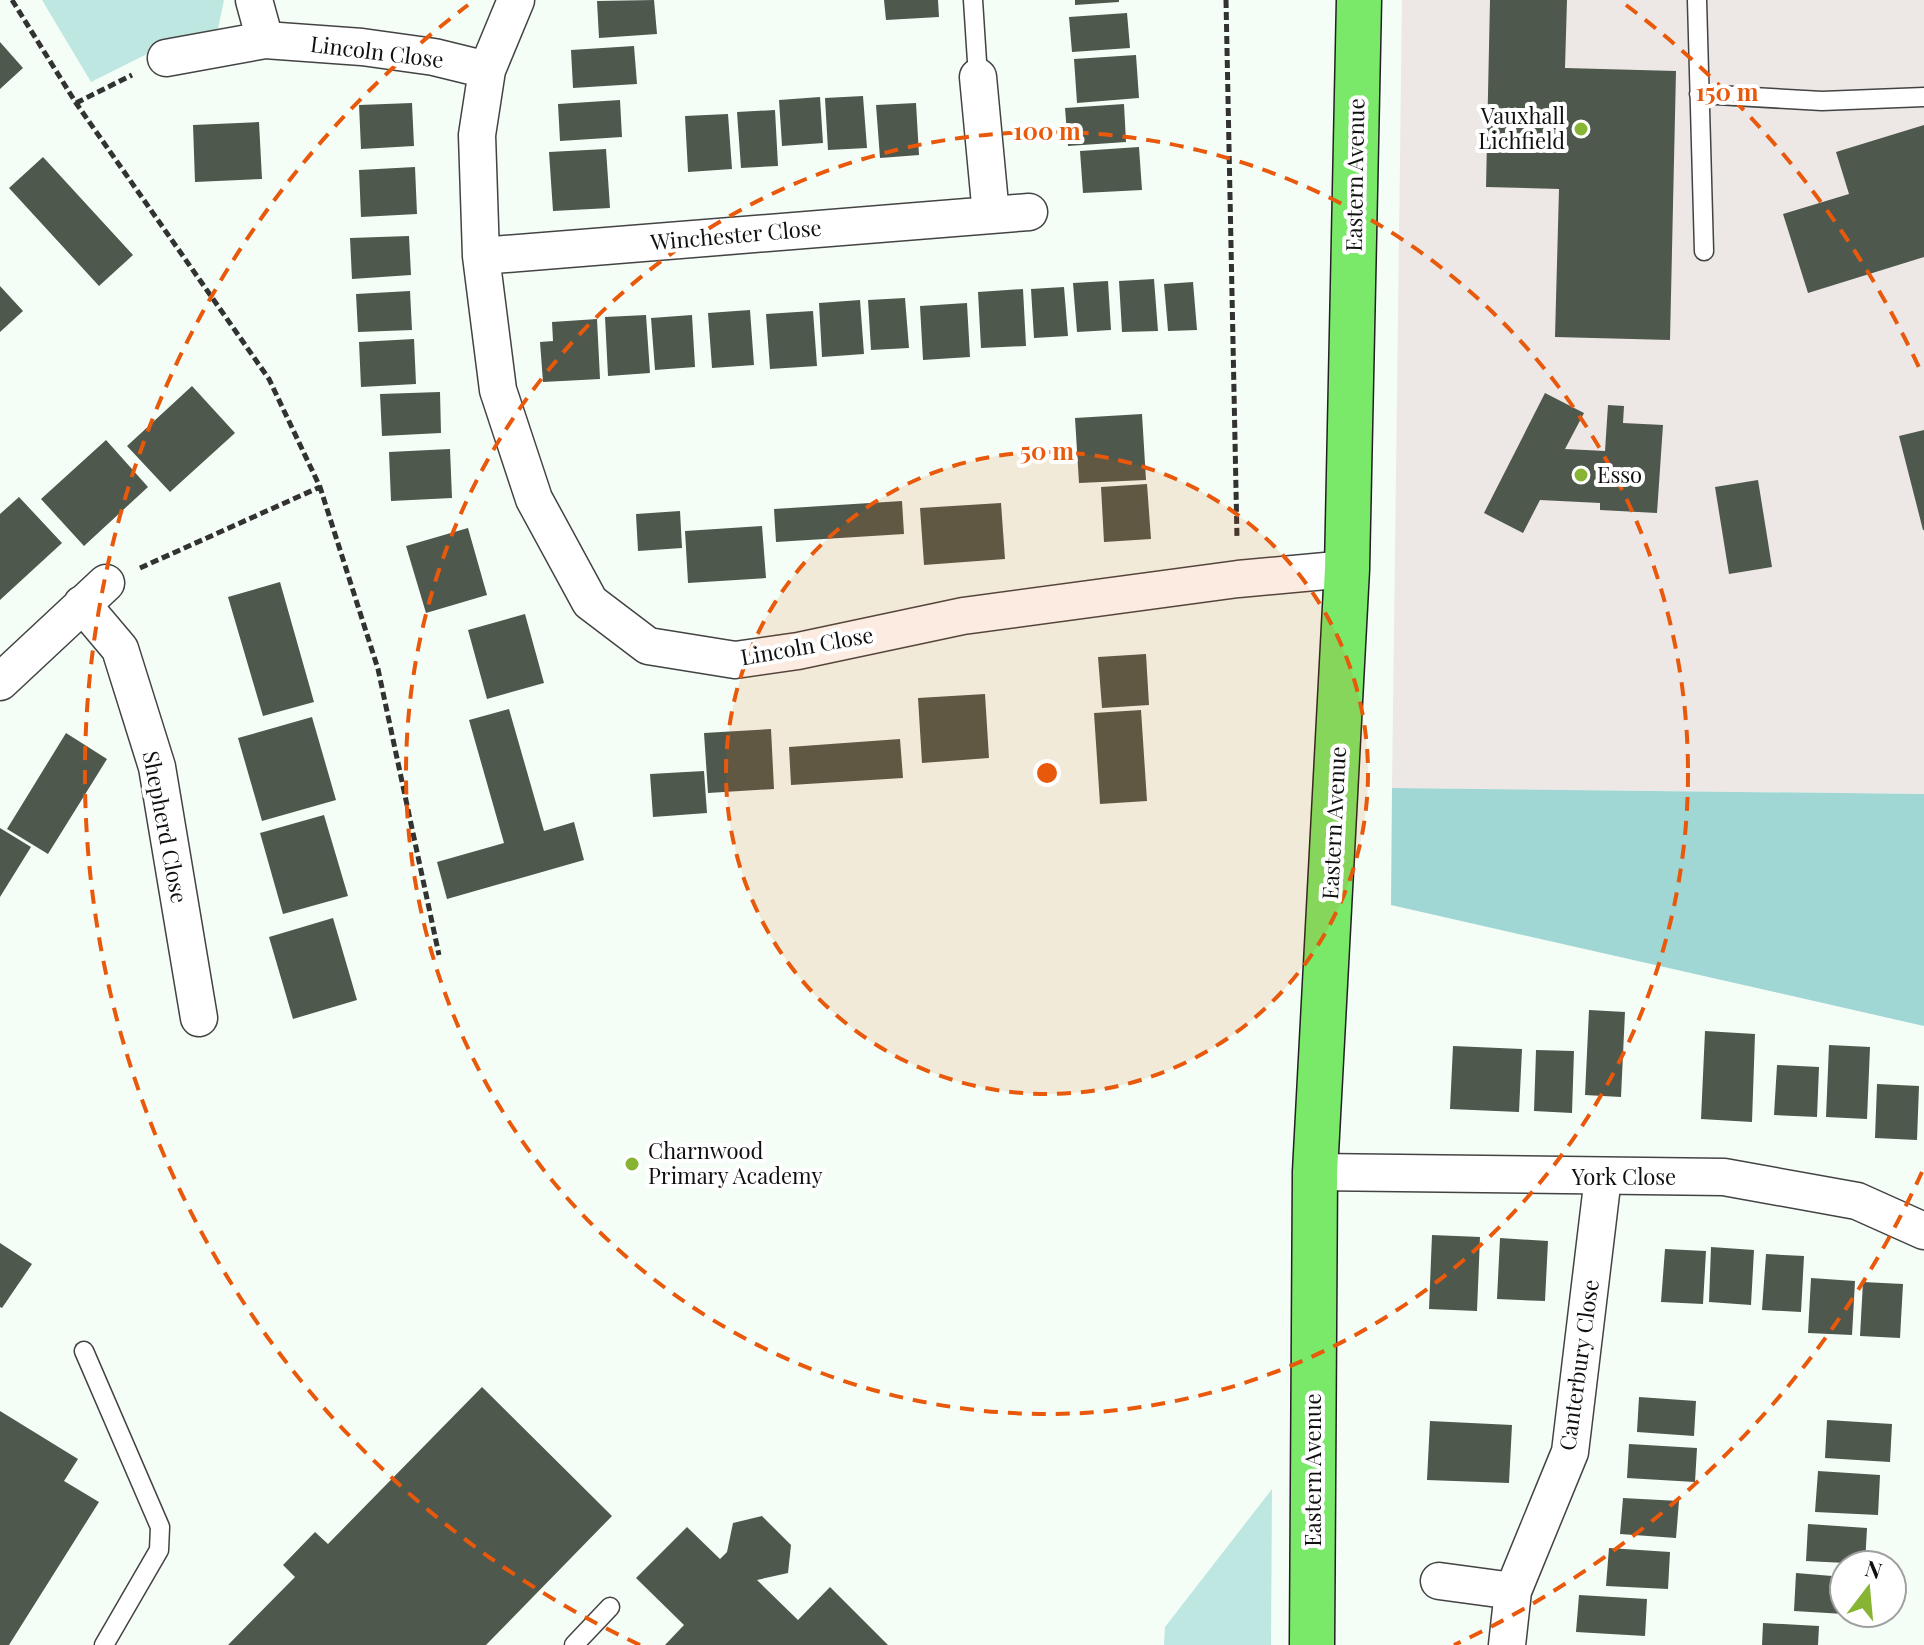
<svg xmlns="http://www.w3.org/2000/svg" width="1924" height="1645" font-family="'Playfair Display',serif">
  <rect width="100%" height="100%" fill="#f4fef6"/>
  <path fill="#ede8e5" d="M 1402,0 L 1924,0 L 1924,794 L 1392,788 Z"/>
  <path fill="#bfe7e2" d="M 42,0 L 224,0 L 215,43 L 149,53 L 91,82 Z
    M 1272,1489 L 1271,1645 L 1164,1645 L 1165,1627 Z"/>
  <path fill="#a0d6d4" d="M 1392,788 L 1924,794 L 1924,1026 L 1391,905 Z"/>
  <path fill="#4f584d" d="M 654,0 L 657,34 L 599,38 L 597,1 Z
    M 884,0 L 938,0 L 939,17 L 886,20 Z
    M 1075,0 L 1119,0 L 1119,2 L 1075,5 Z
    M 1490,0 L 1567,0 L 1565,68 L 1676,71 L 1670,340 L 1555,337 L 1559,189 L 1486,187 Z
    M 1127,13 L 1130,48 L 1072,52 L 1069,17 Z
    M 0,42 L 23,68 L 0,89 Z
    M 634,46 L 637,84 L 573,88 L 571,50 Z
    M 1136,55 L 1139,98 L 1077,103 L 1074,59 Z
    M 863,96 L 867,148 L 828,150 L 825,98 Z
    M 820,97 L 823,143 L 782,146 L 779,100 Z
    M 620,100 L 622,137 L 560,141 L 558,104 Z
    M 412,103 L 414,146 L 361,149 L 359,105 Z
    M 916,103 L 919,155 L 880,158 L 876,105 Z
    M 1124,104 L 1126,142 L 1068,146 L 1065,108 Z
    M 775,110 L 778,166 L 741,168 L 737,112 Z
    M 728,114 L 732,169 L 688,172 L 685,116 Z
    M 259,122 L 262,179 L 195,182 L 193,125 Z
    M 1924,125 L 1924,257 L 1808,293 L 1783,214 L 1849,194 L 1836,152 Z
    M 1139,147 L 1142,190 L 1083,193 L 1080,151 Z
    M 606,149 L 610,208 L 553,211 L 549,152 Z
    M 43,157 L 133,255 L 99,286 L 9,188 Z
    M 415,167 L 417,214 L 361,217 L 359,170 Z
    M 409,236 L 411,275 L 352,279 L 350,238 Z
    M 1154,279 L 1158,331 L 1122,332 L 1119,281 Z
    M 1108,281 L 1111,330 L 1077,332 L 1073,283 Z
    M 1193,282 L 1197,330 L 1168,331 L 1164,284 Z
    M 0,286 L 23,311 L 0,332 Z
    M 1064,287 L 1068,336 L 1034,338 L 1031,289 Z
    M 1023,289 L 1026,346 L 981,348 L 978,292 Z
    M 410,291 L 412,330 L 358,332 L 356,294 Z
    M 905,298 L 909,348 L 871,350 L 868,300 Z
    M 860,300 L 864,354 L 822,357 L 819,303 Z
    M 967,303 L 970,357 L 923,360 L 920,306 Z
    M 750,310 L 754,365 L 712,368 L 708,313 Z
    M 813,311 L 817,366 L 770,369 L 766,314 Z
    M 646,315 L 650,373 L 608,376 L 605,317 Z
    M 692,315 L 695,367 L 655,370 L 651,318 Z
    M 597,319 L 600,379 L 543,382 L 540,342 L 553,341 L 552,322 Z
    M 414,339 L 416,384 L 361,387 L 359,342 Z
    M 192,386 L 235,433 L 170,492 L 127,446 Z
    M 440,392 L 441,433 L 382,436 L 380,394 Z
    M 1545,393 L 1584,413 L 1565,449 L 1605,451 L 1608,405 L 1624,406 L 1623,423 L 1663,425 L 1657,513 L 1600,510 L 1600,503 L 1540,500 L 1523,533 L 1484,513 Z
    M 1142,414 L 1146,480 L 1079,483 L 1075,418 Z
    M 1924,430 L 1924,530 L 1923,530 L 1899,436 Z
    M 106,440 L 148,487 L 84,546 L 41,499 Z
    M 450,449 L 452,498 L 391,501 L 389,452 Z
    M 1758,480 L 1772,567 L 1729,574 L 1715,487 Z
    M 1147,484 L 1151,539 L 1104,542 L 1101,487 Z
    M 19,497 L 62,543 L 0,600 L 0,514 Z
    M 902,501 L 904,534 L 776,542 L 774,509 Z
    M 1001,503 L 1005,559 L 924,565 L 920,508 Z
    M 680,511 L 682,548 L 638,551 L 636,514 Z
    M 762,526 L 766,578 L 688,583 L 685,531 Z
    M 468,528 L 487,595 L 426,613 L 406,546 Z
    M 280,582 L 314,702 L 263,716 L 228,597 Z
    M 525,614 L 544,683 L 487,699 L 468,630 Z
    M 1146,654 L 1149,705 L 1102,708 L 1098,657 Z
    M 985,694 L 989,758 L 922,763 L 918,698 Z
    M 509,709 L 544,831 L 574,822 L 584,860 L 447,899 L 437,862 L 504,843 L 469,720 Z
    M 1141,710 L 1147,801 L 1100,804 L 1094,713 Z
    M 312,717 L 336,800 L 262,821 L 238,738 Z
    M 771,729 L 774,789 L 708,793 L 704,733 Z
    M 66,733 L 107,759 L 48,854 L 7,829 Z
    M 900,739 L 903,778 L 791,785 L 789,747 Z
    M 704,771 L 707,813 L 653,817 L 650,774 Z
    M 324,815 L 348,896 L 283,914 L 260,833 Z
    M 0,828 L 31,847 L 0,897 Z
    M 333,918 L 357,1000 L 293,1019 L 269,937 Z
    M 1589,1010 L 1625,1012 L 1621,1097 L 1585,1095 Z
    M 1705,1031 L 1755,1034 L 1752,1122 L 1701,1119 Z
    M 1829,1045 L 1870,1047 L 1867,1119 L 1826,1117 Z
    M 1453,1046 L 1522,1049 L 1519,1112 L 1450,1109 Z
    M 1536,1050 L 1574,1051 L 1572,1113 L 1534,1111 Z
    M 1777,1065 L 1819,1067 L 1817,1117 L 1774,1115 Z
    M 1877,1084 L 1919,1086 L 1917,1140 L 1875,1138 Z
    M 1432,1235 L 1480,1237 L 1477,1311 L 1429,1309 Z
    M 1500,1238 L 1548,1241 L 1545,1301 L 1497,1299 Z
    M 0,1243 L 32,1264 L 2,1308 L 0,1307 Z
    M 1711,1247 L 1754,1250 L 1751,1305 L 1709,1302 Z
    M 1665,1249 L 1706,1251 L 1703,1304 L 1661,1302 Z
    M 1766,1254 L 1804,1256 L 1801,1312 L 1762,1310 Z
    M 1811,1278 L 1855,1281 L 1852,1335 L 1808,1333 Z
    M 1863,1282 L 1903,1284 L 1900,1338 L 1860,1336 Z
    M 482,1387 L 612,1516 L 486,1645 L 228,1645 L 295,1577 L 283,1565 L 315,1532 L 328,1544 Z
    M 1639,1397 L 1696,1401 L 1694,1436 L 1637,1432 Z
    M 0,1411 L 78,1459 L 64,1481 L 99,1502 L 9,1645 L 0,1645 Z
    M 1827,1420 L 1892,1424 L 1890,1462 L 1825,1458 Z
    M 1430,1421 L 1512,1425 L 1509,1483 L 1427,1480 Z
    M 1629,1444 L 1697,1448 L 1695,1482 L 1627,1478 Z
    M 1818,1471 L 1880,1475 L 1878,1515 L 1815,1512 Z
    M 1623,1498 L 1679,1501 L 1676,1538 L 1620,1534 Z
    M 762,1516 L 791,1545 L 788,1573 L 757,1580 L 798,1620 L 830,1587 L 888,1645 L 665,1645 L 684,1625 L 636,1578 L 687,1527 L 720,1559 L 727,1552 L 733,1523 Z
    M 1808,1524 L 1867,1528 L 1865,1564 L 1806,1561 Z
    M 1609,1548 L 1670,1552 L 1668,1589 L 1606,1586 Z
    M 1796,1573 L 1844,1577 L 1844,1614 L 1794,1611 Z
    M 1579,1595 L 1647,1599 L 1645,1636 L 1576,1632 Z
    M 1763,1623 L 1819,1626 L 1818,1645 L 1762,1645 Z"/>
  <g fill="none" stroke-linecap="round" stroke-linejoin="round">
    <g stroke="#434343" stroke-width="21">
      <path id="lane" d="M 973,0 L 978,77
        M 1697,0 L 1704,251
        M 1699,94 L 1822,101 L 1924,97
        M 84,1351 L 160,1527 L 159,1550 L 104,1645
        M 574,1645 L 610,1607"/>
    </g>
    <g stroke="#434343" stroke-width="39">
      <path id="street" d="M 254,0 L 265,40
        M 516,0 L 487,70 L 477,135 L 481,256 L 498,390 L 534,499 L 590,602 L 648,646 L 735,660 L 798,651 L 963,616 L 1238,579 L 1347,569
        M 166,58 L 265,40 L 362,47 L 434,57 L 487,70
        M 978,77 L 991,215
        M 481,256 L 1029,212
        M 82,604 L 120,649 L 157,767 L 199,1018
        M 0,682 L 106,583
        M 1315,1172 L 1724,1177 L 1857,1201 L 1924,1231
        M 1439,1581 L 1513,1591
        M 1507,1645 L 1513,1591 L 1570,1452 L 1603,1177"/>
    </g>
    <g stroke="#212121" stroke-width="47">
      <path id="highway" d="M 1312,1645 L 1315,1172 L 1347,569 L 1359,0"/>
    </g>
    <path stroke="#323232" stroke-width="5" stroke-dasharray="8 4" stroke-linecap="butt" d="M 12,0 L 76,103 L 269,379 L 320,487 L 378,669 L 439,955
      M 1226,0 L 1237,538
      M 76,103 L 132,75
      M 140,568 L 320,487"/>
    <use href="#lane" stroke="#fff" stroke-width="18"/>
    <use href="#street" stroke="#fff" stroke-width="36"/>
    <use href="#highway" stroke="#7ae868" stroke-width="44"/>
  </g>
  <circle cx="1047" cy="773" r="321" fill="#e8590c" fill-opacity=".12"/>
  <g fill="none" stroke="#e8590c" stroke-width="4" stroke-dasharray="14 10">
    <circle cx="1047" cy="773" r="321"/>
    <circle cx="1047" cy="773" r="641"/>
    <path d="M1922 1172A962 962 0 0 1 1454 1645M640 1645A962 962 0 0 1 468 5M1626 5A962 962 0 0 1 1922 374"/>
  </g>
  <g fill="#87b533" stroke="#fff" stroke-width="3">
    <circle cx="1581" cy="129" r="8"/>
    <circle cx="1581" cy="475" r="8"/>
    <circle cx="632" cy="1164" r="8"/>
  </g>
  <g text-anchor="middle" stroke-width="8" stroke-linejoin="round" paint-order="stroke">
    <g font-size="22" fill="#101010" stroke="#fff">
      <text transform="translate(377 52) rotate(7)" y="8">Lincoln Close</text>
      <text transform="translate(1355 175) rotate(-89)" y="8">Eastern Avenue</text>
      <text transform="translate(736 235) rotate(-5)" y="8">Winchester Close</text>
      <text transform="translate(807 646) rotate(-10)" y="8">Lincoln Close</text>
      <text transform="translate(1334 823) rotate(-87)" y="8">Eastern Avenue</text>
      <text transform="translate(165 827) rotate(79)" y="8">Shepherd Close</text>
      <text x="1624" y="1185">York Close</text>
      <text transform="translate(1579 1365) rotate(-82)" y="8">Canterbury Close</text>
      <text transform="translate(1313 1470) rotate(-90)" y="8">Eastern Avenue</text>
    </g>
    <g font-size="22" fill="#101010" stroke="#fff" text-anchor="start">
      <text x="1565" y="124" text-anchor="end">Vauxhall<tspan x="1565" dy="25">Lichfield</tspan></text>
      <text x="1597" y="483">Esso</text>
      <text x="648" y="1159">Charnwood<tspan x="648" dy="25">Primary Academy</tspan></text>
    </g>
  </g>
  <circle cx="1047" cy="773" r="12" fill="#e8590c" stroke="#fff" stroke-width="4"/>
  <g font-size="24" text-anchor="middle" font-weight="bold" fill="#e8590c" stroke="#fff" stroke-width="8" stroke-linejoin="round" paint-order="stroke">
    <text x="1727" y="101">150 m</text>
    <text x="1047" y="140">100 m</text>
    <text x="1047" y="460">50 m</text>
  </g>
  <g transform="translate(1868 1589) rotate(16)"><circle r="38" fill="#ffffff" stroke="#9f9f9f" stroke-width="2"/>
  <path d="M0-6L14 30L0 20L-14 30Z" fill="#87b533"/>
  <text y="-12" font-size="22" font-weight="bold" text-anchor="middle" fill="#101010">N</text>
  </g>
</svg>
